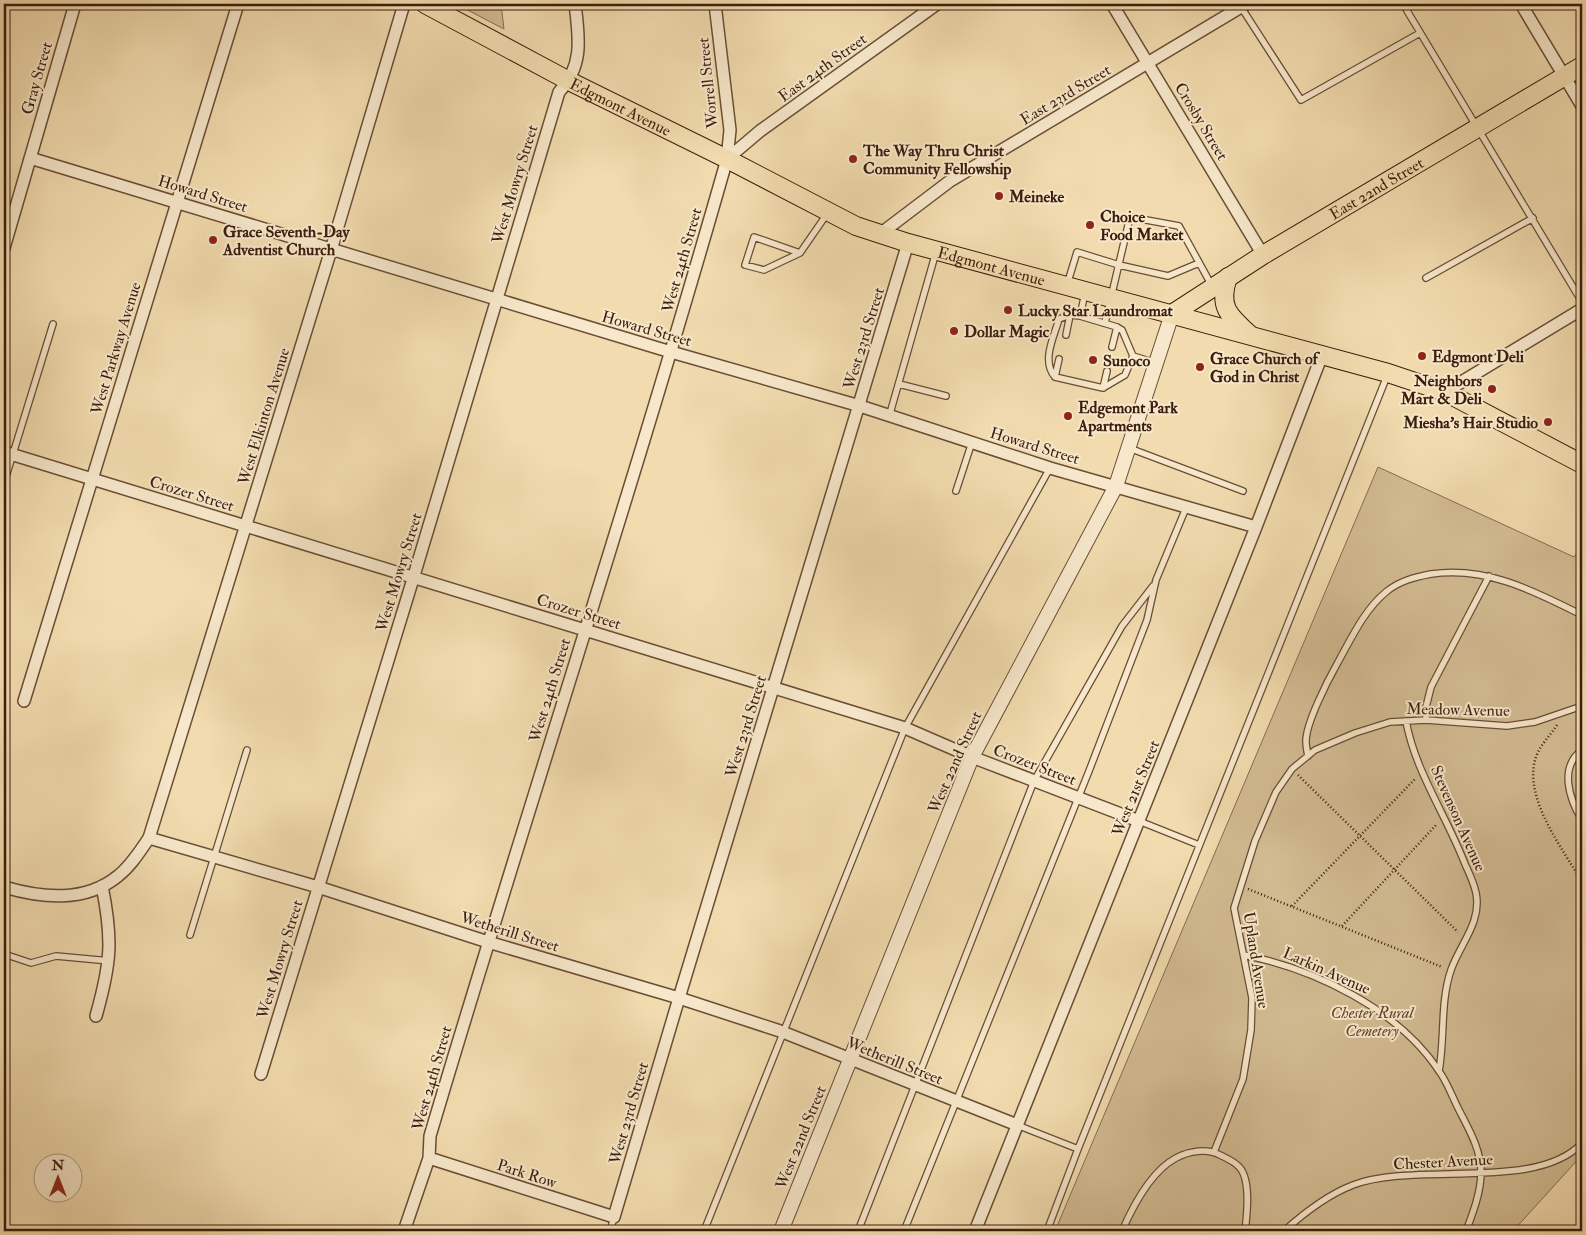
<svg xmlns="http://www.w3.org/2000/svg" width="1586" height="1235" font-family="'IM FELL Double Pica',serif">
  <rect width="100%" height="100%" fill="#f2dcaf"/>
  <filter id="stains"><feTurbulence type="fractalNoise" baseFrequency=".004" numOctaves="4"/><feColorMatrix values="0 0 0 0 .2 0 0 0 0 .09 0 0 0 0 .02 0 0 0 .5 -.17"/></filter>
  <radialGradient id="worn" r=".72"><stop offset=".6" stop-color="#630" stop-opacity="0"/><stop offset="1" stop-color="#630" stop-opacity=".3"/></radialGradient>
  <path fill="#d3bc93" stroke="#876c50" d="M 456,4 L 501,4 L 504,29 Z
    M 1378,467 L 1574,557 L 1582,546 L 1582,1155 L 1513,1231 L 1055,1231 Z"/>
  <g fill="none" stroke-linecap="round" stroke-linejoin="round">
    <g stroke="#694d36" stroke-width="8">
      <path id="service" d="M 1403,4 L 1582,302
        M 1241,7 L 1301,100 L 1420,33
        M 800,253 L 764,270 L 745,265 L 754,237 L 800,253 L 827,214
        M 1426,278 L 1533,218
        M 1067,285 L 1077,252 L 1119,265 L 1168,276 L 1199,263
        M 1085,293 L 1080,316 L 1117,327 L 1122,330 L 1133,356 L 1156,363
        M 1105,323 L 1130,217 L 1179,226 L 1212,286
        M 1066,335 L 1070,315
        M 1112,347 L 1117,327
        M 1059,359 L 1055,377 L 1103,388 L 1125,375 L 1133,356
        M 1055,377 C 1041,361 1054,337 1059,319 L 1070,315 L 1080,316
        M 899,384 L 946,396
        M 1103,388 L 1107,371
        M 889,417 L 936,252
        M 1129,448 L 1243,491
        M 4,483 L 53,324
        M 956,491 L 972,442
        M 1426,720 L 1426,707 L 1431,687 L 1489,576
        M 1406,721 C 1415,771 1447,817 1465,864 C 1469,873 1474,883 1476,893 C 1482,922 1460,944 1451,970 C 1440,1002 1445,1038 1439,1071
        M 1582,750 C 1559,767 1569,799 1582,820
        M 1308,756 C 1307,751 1306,746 1306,741 C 1306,723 1328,680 1337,664 C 1351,639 1364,610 1386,592 C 1399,581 1415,577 1431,574 C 1487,566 1534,591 1582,615
        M 1139,821 L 1199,845
        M 190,935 L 247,750
        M 4,954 L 31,963 L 56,956 L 110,961
        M 1244,955 C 1315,969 1398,1009 1439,1071 C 1447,1082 1452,1096 1458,1108 C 1468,1128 1481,1149 1481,1172 C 1481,1192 1473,1213 1466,1231
        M 1017,1125 L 1078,1149
        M 1214,1152 L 1243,1079 L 1251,1030 L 1252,998 L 1234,908 L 1255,841 L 1276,792 L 1292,769 L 1315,750 L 1355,733 L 1390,722 L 1426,720 L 1507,726 L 1535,722 L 1582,706
        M 610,1231 L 614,1217
        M 704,1231 L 905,728 L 1050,468
        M 858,1231 L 1034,781 L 1122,626 L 1153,586
        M 904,1231 L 1089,771 L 1147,620 L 1156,580 L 1186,508
        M 1047,1231 L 1078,1149 L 1387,376
        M 1122,1231 C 1133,1206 1151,1171 1176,1158 C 1189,1151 1207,1148 1220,1155 C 1226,1158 1233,1161 1237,1165 C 1252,1176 1247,1215 1245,1231
        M 1284,1231 C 1304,1213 1327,1195 1353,1185 C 1416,1161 1537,1192 1582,1143"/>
    </g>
    <g stroke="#694d36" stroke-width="14">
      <path id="minor" d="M 1112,4 L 1263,255
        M 1521,4 L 1582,106
        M 30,158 L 671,352 L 860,406 L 1050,468 L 1256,527
        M 727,159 L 760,131 L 937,4
        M 880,234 L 950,181 L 1246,4
        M 4,248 L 75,4
        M 1445,392 L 1582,309
        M 4,452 L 905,728 L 972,757 L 1139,821
        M 24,701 L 238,4
        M 149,838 L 331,250 L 404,4
        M 4,887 C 42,898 85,903 118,876 C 131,866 140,851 149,838 L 318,887 L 488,942 L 679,998 L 780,1031 L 1017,1125
        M 96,1016 C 111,963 113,940 102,886
        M 261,1074 L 413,579 L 559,92 C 584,66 579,37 575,4
        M 429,1158 L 614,1217 L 679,998 L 908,243
        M 404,1231 L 429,1158 L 430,1136 C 527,809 634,486 727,159 L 730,130 L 715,4
        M 975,1231 L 1256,527 L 1322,355"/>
    </g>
    <g stroke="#694d36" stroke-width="16">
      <path id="tertiary" d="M 781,1231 L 972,757 L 1116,486 L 1172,314"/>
    </g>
    <g stroke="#3b1d0d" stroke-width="20">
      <g id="primary">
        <path id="s1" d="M 425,4 L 569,81 L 727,159 L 856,226 L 908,243 L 1388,373 L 1445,392 L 1582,464"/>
        <path d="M 1228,277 C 1218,306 1228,315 1249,334"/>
        <path id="s2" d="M 1172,314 L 1263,255 L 1582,66"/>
      </g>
    </g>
    <path stroke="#3b1d0d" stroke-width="2.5" stroke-dasharray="1 2.5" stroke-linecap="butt" d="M 1557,725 C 1550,736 1540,745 1536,757 C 1522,797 1563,849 1582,882
      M 1298,775 L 1458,932
      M 1248,889 L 1442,967
      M 1292,906 L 1415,779
      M 1342,926 L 1437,824"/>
    <use href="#service" stroke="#f7e8cb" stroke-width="5.5"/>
    <use href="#minor" stroke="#f7e8cb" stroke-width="11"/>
    <use href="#tertiary" stroke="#f7e8cb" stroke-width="14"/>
    <use href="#primary" stroke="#f2dcaf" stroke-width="18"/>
  </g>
  <g fill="#8f2418" stroke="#f7e8cb" stroke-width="2">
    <circle cx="853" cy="159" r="5"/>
    <circle cx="999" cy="196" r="5"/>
    <circle cx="1090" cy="225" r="5"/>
    <circle cx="213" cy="240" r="5"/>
    <circle cx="1008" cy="310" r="5"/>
    <circle cx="954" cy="331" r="5"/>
    <circle cx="1422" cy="356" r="5"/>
    <circle cx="1093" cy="360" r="5"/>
    <circle cx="1200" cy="367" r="5"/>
    <circle cx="1492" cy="389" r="5"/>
    <circle cx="1068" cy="416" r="5"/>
    <circle cx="1548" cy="422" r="5"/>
  </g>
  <g text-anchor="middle" stroke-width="4" stroke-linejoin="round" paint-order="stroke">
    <g font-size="16" fill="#3b1d0d" stroke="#f7e8cb">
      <text transform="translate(822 67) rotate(-36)" y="6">East 24th Street</text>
      <text transform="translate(36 78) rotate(-74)" y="6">Gray Street</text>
      <text transform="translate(707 83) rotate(-96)" y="6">Worrell Street</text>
      <text transform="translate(1065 94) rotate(-31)" y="6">East 23rd Street</text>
      <text dy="6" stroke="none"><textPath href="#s1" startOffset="221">Edgmont Avenue</textPath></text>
      <text transform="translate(1202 121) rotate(59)" y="6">Crosby Street</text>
      <text transform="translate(514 184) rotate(-73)" y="6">West Mowry Street</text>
      <text dy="6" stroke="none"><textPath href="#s2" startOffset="240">East 22nd Street</textPath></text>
      <text transform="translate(203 193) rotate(17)" y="6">Howard Street</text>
      <text transform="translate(681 260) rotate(-74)" y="6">West 24th Street</text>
      <text dy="6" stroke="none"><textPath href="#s1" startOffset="626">Edgmont Avenue</textPath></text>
      <text transform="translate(647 328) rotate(16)" y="6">Howard Street</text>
      <text transform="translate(863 338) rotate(-73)" y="6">West 23rd Street</text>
      <text transform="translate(115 348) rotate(-73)" y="6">West Parkway Avenue</text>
      <text transform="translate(263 416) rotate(-73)" y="6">West Elkinton Avenue</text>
      <text transform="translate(1035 445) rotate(17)" y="6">Howard Street</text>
      <text transform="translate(192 493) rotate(17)" y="6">Crozer Street</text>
      <text transform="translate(398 572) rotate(-73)" y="6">West Mowry Street</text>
      <text transform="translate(579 611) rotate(17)" y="6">Crozer Street</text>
      <text transform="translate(549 690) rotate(-73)" y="6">West 24th Street</text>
      <text transform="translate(1458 709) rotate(1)" y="6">Meadow Avenue</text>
      <text transform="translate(745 726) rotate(-73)" y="6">West 23rd Street</text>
      <text transform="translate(954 762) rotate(-66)" y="6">West 22nd Street</text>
      <text transform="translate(1035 764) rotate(21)" y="6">Crozer Street</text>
      <text transform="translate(1135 788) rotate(-68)" y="6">West 21st Street</text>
      <text transform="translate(1459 818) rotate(66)" y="6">Stevenson Avenue</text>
      <text transform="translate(510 931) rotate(17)" y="6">Wetherill Street</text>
      <text transform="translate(279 959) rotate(-73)" y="6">West Mowry Street</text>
      <text transform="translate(1257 960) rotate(81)" y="6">Upland Avenue</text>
      <text transform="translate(1327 970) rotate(24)" y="6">Larkin Avenue</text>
      <text transform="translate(895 1060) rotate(22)" y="6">Wetherill Street</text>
      <text transform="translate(431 1078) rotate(-74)" y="6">West 24th Street</text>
      <text transform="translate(628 1113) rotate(-74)" y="6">West 23rd Street</text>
      <text transform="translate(800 1137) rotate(-68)" y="6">West 22nd Street</text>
      <text transform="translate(1443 1161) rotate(-3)" y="6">Chester Avenue</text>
      <text transform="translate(527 1173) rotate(18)" y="6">Park Row</text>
    </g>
    <g font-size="16" font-weight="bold" fill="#3b1d0d" stroke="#f7e8cb" text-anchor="start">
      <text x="863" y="156">The Way Thru Christ<tspan x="863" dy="18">Community Fellowship</tspan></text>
      <text x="1009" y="202">Meineke</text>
      <text x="1100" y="222">Choice<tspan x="1100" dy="18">Food Market</tspan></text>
      <text x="223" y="237">Grace Seventh-Day<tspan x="223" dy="18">Adventist Church</tspan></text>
      <text x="1018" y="316">Lucky Star Laundromat</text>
      <text x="964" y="337">Dollar Magic</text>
      <text x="1432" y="362">Edgmont Deli</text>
      <text x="1210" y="364">Grace Church of<tspan x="1210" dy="18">God in Christ</tspan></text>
      <text x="1103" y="366">Sunoco</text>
      <text x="1482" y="386" text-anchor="end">Neighbors<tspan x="1482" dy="18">Mart &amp; Deli</tspan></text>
      <text x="1078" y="413">Edgemont Park<tspan x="1078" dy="18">Apartments</tspan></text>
      <text x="1538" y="428" text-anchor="end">Miesha's Hair Studio</text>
    </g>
    <g font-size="16" font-style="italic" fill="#61452e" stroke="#f7e8cb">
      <text x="1372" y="1018">Chester Rural<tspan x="1372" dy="18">Cemetery</tspan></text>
    </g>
  </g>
  <rect width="1586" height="1235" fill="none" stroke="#f2dcaf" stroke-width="20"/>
  <rect x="5" y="5" width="1576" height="1225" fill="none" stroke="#3b1d0d" stroke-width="2.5"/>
  <rect x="10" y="10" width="1566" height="1215" fill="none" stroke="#3b1d0d"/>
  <g transform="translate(58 1178)"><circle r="24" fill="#f7e8cb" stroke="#ac977f"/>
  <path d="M0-4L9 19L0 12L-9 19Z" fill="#8f2418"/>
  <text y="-8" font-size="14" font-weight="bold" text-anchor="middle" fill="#3b1d0d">N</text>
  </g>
  <rect width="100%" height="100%" filter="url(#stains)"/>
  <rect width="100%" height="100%" fill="url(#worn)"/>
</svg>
